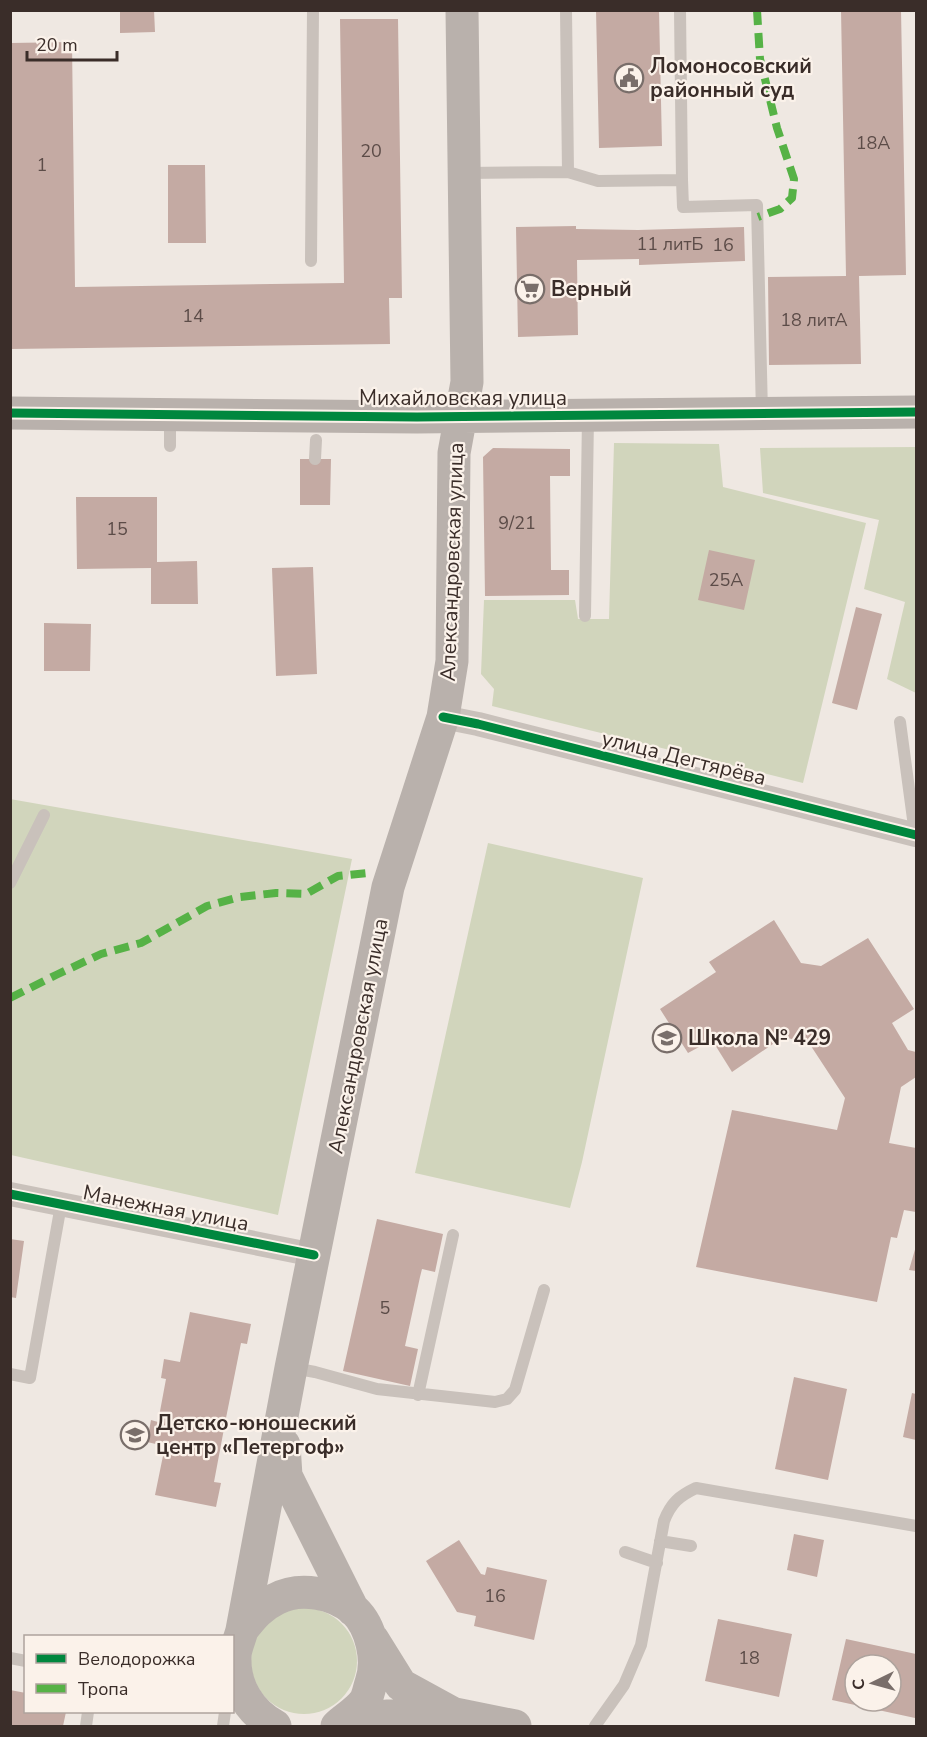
<svg xmlns="http://www.w3.org/2000/svg" width="927" height="1737" font-family="'Nunito Sans',sans-serif">
  <rect width="100%" height="100%" fill="#efe8e2"/>
  <path fill="#d1d5bc" d="M 614,443 L 719,444 L 723,487 L 866,523 L 803,783 L 492,706 L 494,689 L 481,674 L 484,600 L 575,600 L 578,619 L 609,619 Z
    M 916,447 L 916,693 L 887,679 L 905,602 L 864,589 L 879,520 L 763,493 L 760,448 Z
    M 10,799 L 352,859 L 278,1215 L 11,1155 Z
    M 488,843 L 643,878 L 582,1162 L 570,1208 L 415,1173 Z
    M251 1661a53 53 0 1 1 106 0a53 53 0 1 1-106 0Z"/>
  <path fill="#c4aaa3" fill-rule="evenodd" d="M 120,10 L 154,10 L 155,32 L 120,33 Z
    M 596,10 L 659,10 L 662,146 L 599,148 Z
    M 841,10 L 901,10 L 906,275 L 859,276 L 861,364 L 769,365 L 768,277 L 846,276 Z
    M 340,19 L 398,19 L 402,298 L 389,298 L 390,344 L 10,349 L 10,43 L 72,42 L 75,287 L 344,283 Z
    M 168,165 L 205,165 L 206,243 L 168,243 Z
    M 576,226 L 576,229 L 638,230 L 744,227 L 745,261 L 639,265 L 639,259 L 577,260 L 578,335 L 518,337 L 516,227 Z
    M 493,448 L 570,449 L 570,476 L 550,476 L 551,570 L 569,570 L 569,595 L 485,596 L 483,457 Z
    M 300,459 L 331,459 L 330,505 L 300,505 Z
    M 76,497 L 157,497 L 157,562 L 197,561 L 198,604 L 151,604 L 151,568 L 77,569 Z
    M 709,550 L 755,560 L 744,610 L 698,600 Z
    M 313,567 L 317,674 L 276,676 L 272,568 Z
    M 856,607 L 882,614 L 857,710 L 832,703 Z
    M 44,623 L 91,624 L 90,671 L 44,671 Z
    M 774,920 L 801,963 L 821,966 L 868,938 L 914,1009 L 892,1023 L 908,1050 L 916,1052 L 916,1077 L 901,1087 L 889,1143 L 916,1148 L 916,1212 L 904,1210 L 897,1238 L 891,1237 L 877,1302 L 696,1267 L 732,1110 L 837,1130 L 845,1098 L 809,1043 L 783,1037 L 732,1072 L 712,1040 L 688,1053 L 660,1009 L 716,972 L 709,962 Z
    M 377,1219 L 443,1234 L 435,1272 L 422,1269 L 420,1277 L 405,1346 L 418,1349 L 410,1386 L 343,1371 Z
    M 10,1239 L 24,1241 L 16,1298 L 10,1297 Z
    M 916,1246 L 916,1271 L 909,1270 Z
    M 190,1312 L 251,1324 L 247,1344 L 241,1343 L 226,1418 L 214,1482 L 221,1483 L 216,1507 L 155,1495 L 165,1446 L 147,1442 L 151,1420 L 158,1422 L 166,1379 L 161,1378 L 164,1359 L 180,1362 Z
    M 794,1377 L 847,1389 L 828,1480 L 775,1469 Z
    M 912,1393 L 916,1394 L 916,1440 L 903,1437 Z
    M 794,1534 L 824,1540 L 817,1577 L 787,1570 Z
    M 459,1540 L 481,1574 L 485,1575 L 487,1567 L 547,1580 L 534,1640 L 474,1626 L 476,1616 L 457,1612 L 426,1561 Z
    M 718,1619 L 792,1634 L 779,1697 L 705,1681 Z
    M 846,1639 L 916,1654 L 916,1710 L 915,1718 L 832,1700 ZM 855,1665 L 891,1665 L 891,1701 L 855,1701 Z
    M 10,1690 L 26,1693 L 26,1712 L 66,1712 L 63,1726 L 10,1726 Z"/>
  <g fill="none" stroke-linecap="round" stroke-linejoin="round">
    <path stroke="#c9c1bb" stroke-width="12" d="M 568,172 L 598,181 L 682,180 L 680,10
      M 466,173 L 568,172 L 566,10
      M 682,180 L 683,207 L 757,205 L 762,413
      M 311,261 L 313,10
      M 170,446 L 170,417
      M 315,459 L 316,440
      M 585,616 L 588,417
      M 900,722 L 915,834
      M 10,883 L 44,815
      M 293,1368 L 315,1372 L 377,1389 L 495,1402 L 507,1399 L 515,1390 L 544,1290
      M 10,1374 L 30,1378 L 61,1205
      M 418,1395 L 453,1235
      M 660,1541 L 691,1546
      M 625,1552 L 657,1563
      M 10,1658 L 26,1661
      M 86,1726 L 88,1712
      M 223,1726 L 225,1712
      M 595,1726 L 624,1685 L 641,1645 L 664,1521 C 671,1503 679,1496 696,1488 L 916,1526"/>
    <path stroke="#c9c1bb" stroke-width="24" d="M 443,717 L 478,724 L 916,835
      M 10,1194 L 314,1255"/>
    <path stroke="#b9b1ac" stroke-width="33" d="M 10,413 L 417,417 L 916,412
      M 284,1445 L 286,1476 L 353,1610
      M 242,1630 C 252,1617 261,1606 276,1599 C 300,1586 334,1593 354,1610 C 372,1627 379,1661 371,1683 C 369,1689 368,1696 365,1701 C 359,1710 346,1718 337,1726
      M 373,1640 L 401,1685 L 454,1714
      M 339,1725 L 387,1716 L 455,1714 L 515,1726
      M 275,1726 C 250,1712 234,1687 235,1657 C 235,1648 240,1639 242,1630 L 291,1368 L 388,887 L 443,717 L 452,661 L 454,453 L 467,382 L 462,10"/>
    <path stroke="#56b246" stroke-width="8" stroke-dasharray="15 8" stroke-linecap="butt" d="M 757,10 L 760,59 L 777,128 L 794,179 L 792,198 L 780,209 L 758,217
      M 10,998 L 56,975 L 101,954 L 141,943 L 207,906 L 240,897 L 276,893 L 306,894 L 338,876 L 367,873"/>
    <g stroke="#fbf2ea" stroke-width="13">
      <path id="cycleway" d="M 10,413 L 417,417 L 916,412
        M 443,717 L 478,724 L 916,835
        M 10,1194 L 314,1255"/>
    </g>
    <use href="#cycleway" stroke="#00873e" stroke-width="9"/>
  </g>
  <defs>
    <g id="civic-ring" transform="scale(1.5)"><circle r="9.5" fill="#fbf2ea" stroke="#796e6a" stroke-width="1.5"/><path d="M-.6-6.5H3V-4.5H.6V-3L4-1V1h2V6H-6V1h2V-1L-.6-3ZM-1.2 2.5V6h2.4V2.5Z" fill="#796e6a"/></g>
    <g id="supermarket-ring" transform="scale(1.5)"><circle r="9.5" fill="#fbf2ea" stroke="#796e6a" stroke-width="1.5"/><path d="M-6-5.5h2.5l.6 2H6L4.5 2H-2.5L-4.4-4H-6ZM-1.5 3.2a1.3 1.3 0 1 0 .1 0ZM3 3.2a1.3 1.3 0 1 0 .1 0Z" fill="#796e6a"/></g>
    <g id="school-ring" transform="scale(1.5)"><circle r="9.5" fill="#fbf2ea" stroke="#796e6a" stroke-width="1.5"/><path d="M0-5L7-2L0 1L-7-2ZM-4 1L0 2.5L4 1V4Q0 6-4 4Z" fill="#796e6a"/></g>
  </defs>
  <g fill-rule="evenodd">
    <use href="#civic-ring" x="629" y="78"/>
    <use href="#supermarket-ring" x="530" y="289"/>
    <use href="#school-ring" x="667" y="1038"/>
    <use href="#school-ring" x="135" y="1435"/>
  </g>
  <g text-anchor="middle" stroke-width="4.5" stroke-linejoin="round" paint-order="stroke">
    <g font-size="18" fill="#5c4c48">
      <text x="873" y="149">18А</text>
      <text x="371" y="157">20</text>
      <text x="42" y="171">1</text>
      <text x="670" y="250">11 литБ</text>
      <text x="723" y="251">16</text>
      <text x="193" y="322">14</text>
      <text x="814" y="326">18 литА</text>
      <text x="517" y="529">9/21</text>
      <text x="117" y="535">15</text>
      <text x="726" y="586">25А</text>
      <text x="385" y="1314">5</text>
      <text x="495" y="1602">16</text>
      <text x="749" y="1664">18</text>
    </g>
    <g font-size="21" font-weight="bold" fill="#3a2d29" stroke="#fbf2ea" text-anchor="start">
      <text x="650" y="73">Ломоносовский<tspan x="650" dy="24">районный суд</tspan></text>
      <text x="551" y="296">Верный</text>
      <text x="688" y="1045">Школа № 429</text>
      <text x="156" y="1430">Детско-юношеский<tspan x="156" dy="24">центр «Петергоф»</tspan></text>
    </g>
    <g font-size="21" fill="#3a2d29" stroke="#fbf2ea">
      <text x="463" y="405">Михайловская улица</text>
      <text transform="translate(452 562) rotate(-88)" y="7">Александровская улица</text>
      <text transform="translate(684 758) rotate(14)" y="7">улица Дегтярёва</text>
      <text transform="translate(358 1036) rotate(-79)" y="7">Александровская улица</text>
      <text transform="translate(166 1208) rotate(11)" y="7">Манежная улица</text>
    </g>
  </g>
  <rect width="927" height="1737" fill="none" stroke="#3a2d29" stroke-width="24"/>
  <rect x="24" y="1635" width="210" height="78" fill="#fbf2ea" stroke="#aea39d" stroke-width="1.5"/>
  <rect x="36" y="1654" width="30" height="9" fill="#00873e" stroke="#aea39d" stroke-width="1.5"/>
  <text x="78" y="1665" font-size="18" fill="#3a2d29">Велодорожка</text>
  <rect x="36" y="1684" width="30" height="9" fill="#56b246" stroke="#aea39d" stroke-width="1.5"/>
  <text x="78" y="1695" font-size="18" fill="#3a2d29">Тропа</text>
  <g transform="translate(873 1683) rotate(265)"><circle r="28" fill="#fbf2ea" stroke="#aea39d" stroke-width="1.5"/>
  <path d="M0-4.5L10 22L0 15L-10 22Z" fill="#796e6a"/>
  <text y="-9" font-size="16" font-weight="bold" text-anchor="middle" fill="#3a2d29">С</text>
  </g>
  <path d="M27 51v9h90v-9" fill="none" stroke="#3a2d29" stroke-width="3"/>
  <text x="36" y="51" font-size="18" fill="#3a2d29" stroke="#fbf2ea" stroke-width="4.5" paint-order="stroke">20 m</text>
</svg>
